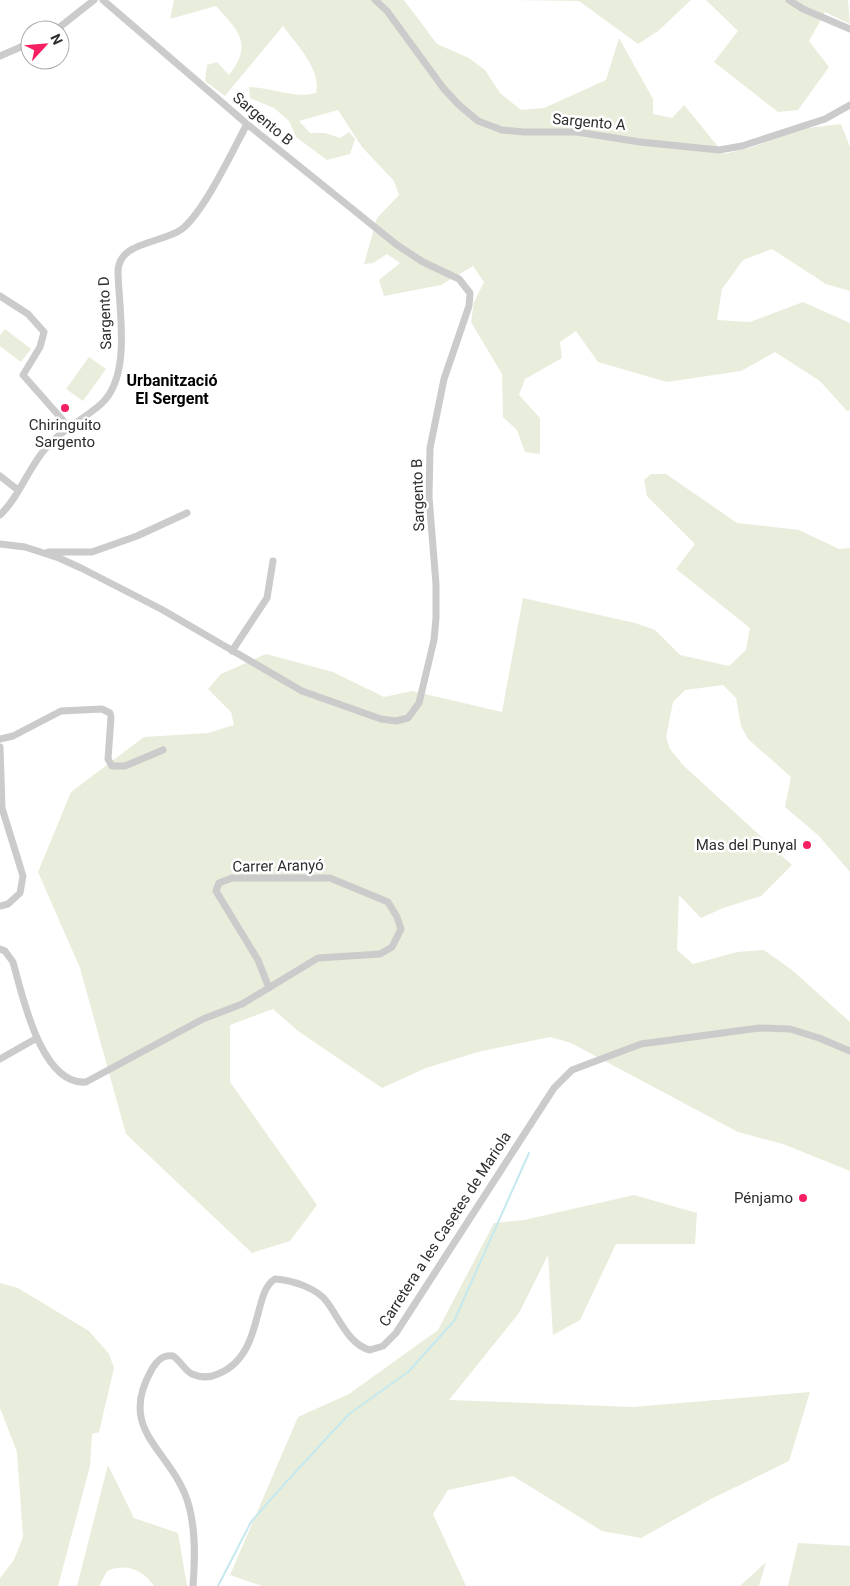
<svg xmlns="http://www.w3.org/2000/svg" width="850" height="1586" font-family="Roboto,sans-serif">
  <rect width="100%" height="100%" fill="#fff"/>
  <path fill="#e9eddb" d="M 174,0 L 404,0 L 437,44 L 469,58 L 485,70 L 500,93 L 521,110 L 544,108 L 606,80 L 619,38 L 653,99 L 653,114 L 672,118 L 684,105 L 724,154 L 749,148 L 808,128 L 841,124 L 850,147 L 850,291 L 826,284 L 772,249 L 743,260 L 722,289 L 717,320 L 750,322 L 803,302 L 850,323 L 850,410 L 847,411 L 820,381 L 775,352 L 741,371 L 667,382 L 598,362 L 576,331 L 560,342 L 562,358 L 525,379 L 519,395 L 540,418 L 540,454 L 525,452 L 517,430 L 503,417 L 502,374 L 471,322 L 474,302 L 484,282 L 473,266 L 441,285 L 384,296 L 379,280 L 400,263 L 387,254 L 373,263 L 364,264 L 377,218 L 399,195 L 394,181 L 362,147 L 338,110 L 299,121 L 310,133 L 325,133 L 340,138 L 349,132 L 355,139 L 350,154 L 327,160 L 296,137 L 289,121 L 274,108 L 250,98 L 249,87 C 272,88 295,99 316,93 C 322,70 296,44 283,26 L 225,96 L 205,81 L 207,65 L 217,62 L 229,75 C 253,44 239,31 216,6 L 170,19 Z
    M 514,0 L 691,0 L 658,31 L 638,44 L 579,1 Z
    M 706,0 L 848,0 L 850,24 L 825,12 L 809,41 L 829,67 L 798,110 L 778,112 L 714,62 L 738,31 Z
    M 5,329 L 31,349 L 21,362 L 0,346 L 0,335 Z
    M 89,357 L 106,369 L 83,401 L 66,389 Z
    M 651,474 L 666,474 L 737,523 L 799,530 L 839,549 L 850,548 L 850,872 L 819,836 L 785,807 L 791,777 L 748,739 L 741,726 L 736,698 L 723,685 L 685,690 L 673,702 L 666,737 L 670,749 L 683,765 L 792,865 L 761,896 L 723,908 L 701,918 L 679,895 L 677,950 L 693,964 L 737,952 L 764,950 L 792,970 L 850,1022 L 850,1171 L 783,1144 L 738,1132 L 571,1043 L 550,1037 L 478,1052 L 426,1068 L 382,1088 L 298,1031 L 273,1009 L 230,1025 L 230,1082 L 317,1205 L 290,1241 L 252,1253 L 126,1134 L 80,968 L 38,872 L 71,792 L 144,737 L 208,733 L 234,725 L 231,712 L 208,689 L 221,674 L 266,654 L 333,672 L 384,697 L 412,691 L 502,712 L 523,598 L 635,623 L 655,630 L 680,655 L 729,666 L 746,650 L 750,628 L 676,569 L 695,544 L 647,496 L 644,480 Z
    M 634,1195 L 697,1213 L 695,1244 L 616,1244 L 580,1320 L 553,1335 L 548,1255 L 519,1313 L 449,1400 L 633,1407 L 810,1392 L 789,1461 L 711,1499 L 641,1538 L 602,1531 L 513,1476 L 448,1490 L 433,1514 L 466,1586 L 262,1586 L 230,1575 L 298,1417 L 349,1394 L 438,1330 L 494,1223 L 524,1220 Z
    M 0,1283 L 18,1288 L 89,1331 L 109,1354 L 114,1368 L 99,1432 L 92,1434 L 90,1466 L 58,1586 L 0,1586 L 0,1578 L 14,1560 L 23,1537 L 17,1452 L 0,1408 Z
    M 108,1465 L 134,1518 L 178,1533 L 187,1586 L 154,1586 C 142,1569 126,1563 107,1571 L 99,1586 L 77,1586 Z
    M 798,1543 L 850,1546 L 850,1586 L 788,1586 Z
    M 766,1562 L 759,1586 L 740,1586 Z"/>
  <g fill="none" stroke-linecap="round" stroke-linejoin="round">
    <path stroke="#c5e9ef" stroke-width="2" d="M 218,1586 L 251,1522 L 288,1480 L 349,1414 L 408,1372 L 454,1321 L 529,1153"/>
    <path stroke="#cbcbcb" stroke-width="7" d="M 375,0 L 387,11 L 444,89 L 459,105 L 478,121 L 502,130 L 524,132 L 577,132 L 640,142 L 719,150 L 742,146 L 825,119 L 850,105
      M 789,0 L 803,9 L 850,29
      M 56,30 L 94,0
      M 0,56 L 30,43
      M 0,296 L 28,314 L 44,332 L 40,347 L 23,375 L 68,426
      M 0,476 L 18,490
      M 0,515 C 19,497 28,469 45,449 C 63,428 82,421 101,404 C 132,376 119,311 118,273 C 117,241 162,244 182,229 C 204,212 233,150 247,124
      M 0,544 L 25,547 L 59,558 L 81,568 L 161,609 L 302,691 L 381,719 L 396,721 L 408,718 L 419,703 L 434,640 L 436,618 L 436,584 L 429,497 L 430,448 L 444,379 L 469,306 L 470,293 L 459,279 L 423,262 L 397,245 L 247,124 L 103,0
      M 48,552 L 92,552 L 137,536 L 187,513
      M 232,651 L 267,598 L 273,561
      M 0,739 L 13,736 L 61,711 L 102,709 L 110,713 L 111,717 L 108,759 L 112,766 L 125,766 L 163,750
      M 0,747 L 2,808 L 23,876 L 20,893 L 8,904 L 0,906
      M 0,949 L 5,951 L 13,962 C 22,994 41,1086 86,1082 L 203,1019 L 242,1004 L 318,958 L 380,954 L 392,947 L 401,929 L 397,917 L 388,902 L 330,878 L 232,878 L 219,883 L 216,891 L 258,960 L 269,988
      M 0,1059 L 37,1038
      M 193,1586 C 195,1560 196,1532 189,1506 C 174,1450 115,1433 152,1369 C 157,1361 163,1354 173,1356 C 180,1360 184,1370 192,1374 C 201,1378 209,1378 218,1374 C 264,1356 252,1292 275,1279 C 292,1280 317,1288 327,1302 C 339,1318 349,1345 370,1350 L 383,1346 L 396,1333 L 554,1088 L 572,1070 L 641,1044 L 759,1028 L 790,1029 L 819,1038 L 850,1051"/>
  </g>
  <g fill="#f71f62" stroke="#fff" stroke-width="2">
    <circle cx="65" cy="408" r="5"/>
    <circle cx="807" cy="845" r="5"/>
    <circle cx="803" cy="1198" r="5"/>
  </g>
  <g text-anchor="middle" stroke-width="5" stroke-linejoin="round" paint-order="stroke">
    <g font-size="15" fill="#2e2e2e" stroke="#fff">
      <text transform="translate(263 119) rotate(40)" y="5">Sargento B</text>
      <text transform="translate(589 122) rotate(5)" y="5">Sargento A</text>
      <text transform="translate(105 313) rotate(-92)" y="5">Sargento D</text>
      <text transform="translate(418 495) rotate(-92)" y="5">Sargento B</text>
      <text transform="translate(278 866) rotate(-1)" y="5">Carrer Aranyó</text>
      <text transform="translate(445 1229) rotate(-57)" y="5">Carretera a les Casetes de Mariola</text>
    </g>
    <g font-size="15" fill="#2e2e2e" stroke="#fff" text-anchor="end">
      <text x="65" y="430" text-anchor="middle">Chiringuito<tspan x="65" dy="17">Sargento</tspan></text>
      <text x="797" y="850">Mas del Punyal</text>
      <text x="793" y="1203">Pénjamo</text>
    </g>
    <g font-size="16" font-weight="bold" fill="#000" stroke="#fff">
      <text x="172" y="386">Urbanització<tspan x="172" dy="18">El Sergent</tspan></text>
    </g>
  </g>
  <g transform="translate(45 45) rotate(64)"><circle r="24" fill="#ffffff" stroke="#ababab"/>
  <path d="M0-4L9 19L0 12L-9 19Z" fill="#f71f62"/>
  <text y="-8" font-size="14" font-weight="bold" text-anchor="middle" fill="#2e2e2e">N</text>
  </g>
</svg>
